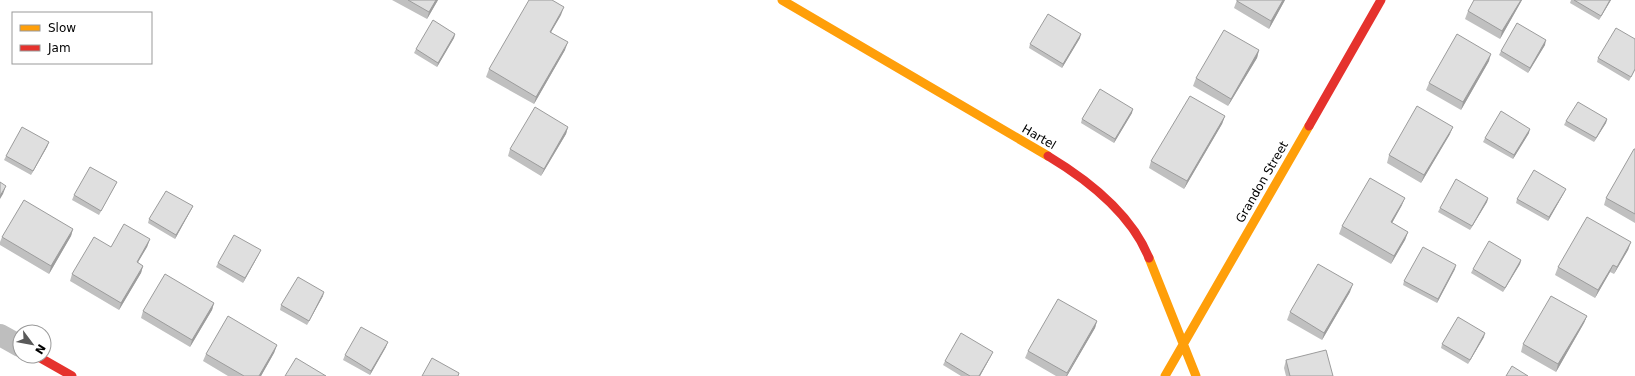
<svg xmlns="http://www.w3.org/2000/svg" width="1635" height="376" font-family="'DejaVu Sans',sans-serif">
  <rect width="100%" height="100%" fill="#fff"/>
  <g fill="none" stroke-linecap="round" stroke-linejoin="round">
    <path stroke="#bebebe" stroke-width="22" d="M 0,335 L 20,346"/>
    <path stroke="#ff9f0a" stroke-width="9" d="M 782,0 L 1048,156
      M 1149,258 L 1196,376
      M 1165,376 L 1309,126"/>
    <path stroke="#e5322d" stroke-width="9" d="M 1309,126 L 1381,0
      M 1048,156 C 1088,180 1131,213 1149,258
      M 37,356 L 72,376"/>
  </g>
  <path fill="#c0c0c0" d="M 392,0 L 438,0 L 427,19 Z
    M 1237,0 L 1285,0 L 1269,29 L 1234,8 Z
    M 1522,0 L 1500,39 L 1465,19 L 1468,11 Z
    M 1571,0 L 1611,0 L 1599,20 L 1570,3 Z
    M 561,15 L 551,32 L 565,50 L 534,104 L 486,77 L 489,69 Z
    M 455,34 L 454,38 L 437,67 L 414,53 L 416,49 Z
    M 1080,38 L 1062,68 L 1029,48 L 1030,44 Z
    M 1545,45 L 1528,73 L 1499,55 L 1501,51 Z
    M 1259,50 L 1257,58 L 1228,106 L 1193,86 L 1196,78 Z
    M 1598,58 L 1635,70 L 1629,81 L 1597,62 Z
    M 1489,61 L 1461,110 L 1426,90 L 1429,83 Z
    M 1132,113 L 1114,143 L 1081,123 L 1082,119 Z
    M 1225,116 L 1222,124 L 1184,189 L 1149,168 L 1151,161 Z
    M 1607,119 L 1606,123 L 1594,142 L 1564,125 L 1566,121 Z
    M 568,127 L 566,134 L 541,176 L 508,156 L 510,149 Z
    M 1529,133 L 1513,159 L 1483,142 L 1485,138 Z
    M 1450,134 L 1421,183 L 1387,163 L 1389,155 Z
    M 49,142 L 47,147 L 31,175 L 4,160 L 6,156 Z
    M 1635,149 L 1635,223 L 1604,205 L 1606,198 Z
    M 117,182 L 115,186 L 99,215 L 72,200 L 74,195 Z
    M 1564,193 L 1548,221 L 1516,203 L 1517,199 Z
    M 1488,198 L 1487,202 L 1470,230 L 1438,212 L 1440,208 Z
    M 1402,205 L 1392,223 L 1408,232 L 1405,240 L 1391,264 L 1339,234 L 1342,226 Z
    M 193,206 L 191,210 L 175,239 L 148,223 L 149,219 Z
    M 73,229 L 71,236 L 49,274 L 0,245 L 0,242 L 2,237 Z
    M 150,239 L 147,247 L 138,262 L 143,266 L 141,273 L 119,310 L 70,281 L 72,274 L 111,247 Z
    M 1631,242 L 1628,250 L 1614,274 L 1610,272 L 1595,298 L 1555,275 L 1558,267 Z
    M 259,254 L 243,283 L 216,267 L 218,263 Z
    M 1521,260 L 1520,264 L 1503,292 L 1471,273 L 1473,269 Z
    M 1455,269 L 1437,303 L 1403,285 L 1404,281 Z
    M 1350,292 L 1322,340 L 1287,320 L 1290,312 Z
    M 323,296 L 307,325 L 280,310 L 281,305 Z
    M 214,303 L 212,310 L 190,347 L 141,318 L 143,311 Z
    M 1587,316 L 1584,323 L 1556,372 L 1521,352 L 1523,344 Z
    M 1097,321 L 1095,328 L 1067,376 L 1056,376 L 1025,358 L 1028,351 Z
    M 1484,337 L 1468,364 L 1441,348 L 1442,344 Z
    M 277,345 L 274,353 L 261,376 L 228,376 L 203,361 L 206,354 Z
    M 386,347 L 370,375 L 343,360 L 345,355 Z
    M 991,356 L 980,376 L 961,376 L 943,365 L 945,361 Z
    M 1286,360 L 1333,376 L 1286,376 L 1284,368 Z"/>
  <path fill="#9c9c9c" d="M 436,0 L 438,0 L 427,19 L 429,12 Z
    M 1283,0 L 1285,0 L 1269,29 L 1271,21 Z
    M 1521,0 L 1522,0 L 1500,39 L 1502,31 Z
    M 1610,0 L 1611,0 L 1599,20 L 1601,16 Z
    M 564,7 L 561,15 L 547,39 L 550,32 Z
    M 455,34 L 454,38 L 437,67 L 438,63 Z
    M 1081,34 L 1080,38 L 1062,68 L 1063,64 Z
    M 1546,40 L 1545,45 L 1528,73 L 1530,68 Z
    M 568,42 L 565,50 L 534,104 L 536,97 Z
    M 1259,50 L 1257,58 L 1228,106 L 1231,99 Z
    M 1491,54 L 1489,61 L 1461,110 L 1463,102 Z
    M 1133,109 L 1132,113 L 1114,143 L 1115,139 Z
    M 1225,116 L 1222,124 L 1184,189 L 1187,181 Z
    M 1607,119 L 1606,123 L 1594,142 L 1596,138 Z
    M 568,127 L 566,134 L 541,176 L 544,169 Z
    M 1453,127 L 1450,134 L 1421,183 L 1424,175 Z
    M 1530,129 L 1529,133 L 1513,159 L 1514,155 Z
    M 49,142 L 47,147 L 31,175 L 33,171 Z
    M 6,186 L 3,194 L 0,199 L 0,196 Z
    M 1566,189 L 1564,193 L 1548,221 L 1549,217 Z
    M 1405,198 L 1402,205 L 1388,230 L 1391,222 Z
    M 1488,198 L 1487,202 L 1470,230 L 1472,226 Z
    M 193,206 L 191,210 L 175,239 L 176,235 Z
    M 73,229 L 71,236 L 49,274 L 51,266 Z
    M 1408,232 L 1405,240 L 1391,264 L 1394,256 Z
    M 150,239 L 147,247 L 134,269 L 137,262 Z
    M 1631,242 L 1628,250 L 1614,274 L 1617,267 Z
    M 261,250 L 259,254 L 243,283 L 245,278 Z
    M 1521,260 L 1520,264 L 1503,292 L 1505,288 Z
    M 1456,265 L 1455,269 L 1437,303 L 1438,299 Z
    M 1613,265 L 1610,272 L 1595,298 L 1598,290 Z
    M 143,266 L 141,273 L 119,310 L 121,303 Z
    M 1353,284 L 1350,292 L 1322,340 L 1324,333 Z
    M 324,292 L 323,296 L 307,325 L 309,321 Z
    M 214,303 L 212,310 L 190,347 L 192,340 Z
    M 1587,316 L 1584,323 L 1556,372 L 1558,364 Z
    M 1097,321 L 1095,328 L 1067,376 L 1066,376 Z
    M 1485,333 L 1484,337 L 1468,364 L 1470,360 Z
    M 388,342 L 386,347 L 370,375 L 371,371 Z
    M 277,345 L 274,353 L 261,376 L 259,376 Z
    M 993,352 L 991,356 L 980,376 L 979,376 Z"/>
  <path fill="#dfdfdf" stroke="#9c9c9c" d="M 408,0 L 436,0 L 429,12 Z
    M 529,0 L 552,0 L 564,7 L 550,32 L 568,42 L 536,97 L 489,69 Z
    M 1237,0 L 1283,0 L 1271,21 L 1237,1 Z
    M 1474,0 L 1521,0 L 1502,31 L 1468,11 Z
    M 1574,0 L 1610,0 L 1601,16 Z
    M 1048,14 L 1081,34 L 1063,64 L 1030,44 Z
    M 433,20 L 455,34 L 438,63 L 416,49 Z
    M 1517,23 L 1546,40 L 1530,68 L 1501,51 Z
    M 1616,28 L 1635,39 L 1635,69 L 1631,77 L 1598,58 Z
    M 1224,30 L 1259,50 L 1231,99 L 1196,78 Z
    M 1457,34 L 1491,54 L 1463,102 L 1429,83 Z
    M 1100,89 L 1133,109 L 1115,139 L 1082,119 Z
    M 1190,96 L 1225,116 L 1187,181 L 1151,161 Z
    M 1578,102 L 1607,119 L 1596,138 L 1566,121 Z
    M 1417,106 L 1453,127 L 1424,175 L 1389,155 Z
    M 535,107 L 568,127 L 544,169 L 510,149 Z
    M 1501,111 L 1530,129 L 1514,155 L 1485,138 Z
    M 22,127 L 49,142 L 33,171 L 6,156 Z
    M 1634,149 L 1635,149 L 1635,214 L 1606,198 Z
    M 90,167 L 117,182 L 101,211 L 74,195 Z
    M 1534,170 L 1566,189 L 1549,217 L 1517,199 Z
    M 1370,178 L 1405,198 L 1391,222 L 1408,232 L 1394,256 L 1342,226 Z
    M 1456,179 L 1488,198 L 1472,226 L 1440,208 Z
    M 0,182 L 6,186 L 0,196 Z
    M 166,191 L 193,206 L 176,235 L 149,219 Z
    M 24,200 L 73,229 L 51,266 L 2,237 Z
    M 1587,217 L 1631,242 L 1617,267 L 1613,265 L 1598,290 L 1558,267 Z
    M 124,224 L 150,239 L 137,262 L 143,266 L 121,303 L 72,274 L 94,237 L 111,247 Z
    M 234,235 L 261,250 L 245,278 L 218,263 Z
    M 1489,241 L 1521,260 L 1505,288 L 1473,269 Z
    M 1423,247 L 1456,265 L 1438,299 L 1404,281 Z
    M 1318,264 L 1353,284 L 1324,333 L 1290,312 Z
    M 165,274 L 214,303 L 192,340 L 143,311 Z
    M 298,277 L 324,292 L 309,321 L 281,305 Z
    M 1551,296 L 1587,316 L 1558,364 L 1523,344 Z
    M 1058,299 L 1097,321 L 1067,373 L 1028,351 Z
    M 228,316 L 277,345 L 259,376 L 244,376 L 206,354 Z
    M 1458,317 L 1485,333 L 1470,360 L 1442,344 Z
    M 361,327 L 388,342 L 371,371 L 345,355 Z
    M 961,333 L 993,352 L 979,376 L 970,376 L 945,361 Z
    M 1326,350 L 1333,376 L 1290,376 L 1286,360 Z
    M 296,358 L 326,376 L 285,376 Z
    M 432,358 L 459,373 L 458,376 L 422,376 Z
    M 1512,366 L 1528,376 L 1506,376 Z"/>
  <g text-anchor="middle" stroke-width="3" stroke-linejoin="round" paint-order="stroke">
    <g font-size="12" fill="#000" stroke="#fff">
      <text transform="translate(1039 137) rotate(30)" y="4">Hartel</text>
      <text transform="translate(1262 182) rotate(-60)" y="4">Grandon Street</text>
    </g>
  </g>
  <rect x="12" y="12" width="140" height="52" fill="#ffffff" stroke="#999999"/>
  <rect x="20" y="25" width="20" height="6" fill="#ff9f0a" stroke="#999999"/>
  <text x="48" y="32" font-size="12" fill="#000000">Slow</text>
  <rect x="20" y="45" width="20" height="6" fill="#e5322d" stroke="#999999"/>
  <text x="48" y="52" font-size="12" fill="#000000">Jam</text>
  <g transform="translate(32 344) rotate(122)"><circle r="19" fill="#ffffff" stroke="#999999"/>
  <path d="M0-3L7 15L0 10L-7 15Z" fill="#595959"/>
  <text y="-6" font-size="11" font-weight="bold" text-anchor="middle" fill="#000000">N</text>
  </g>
</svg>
